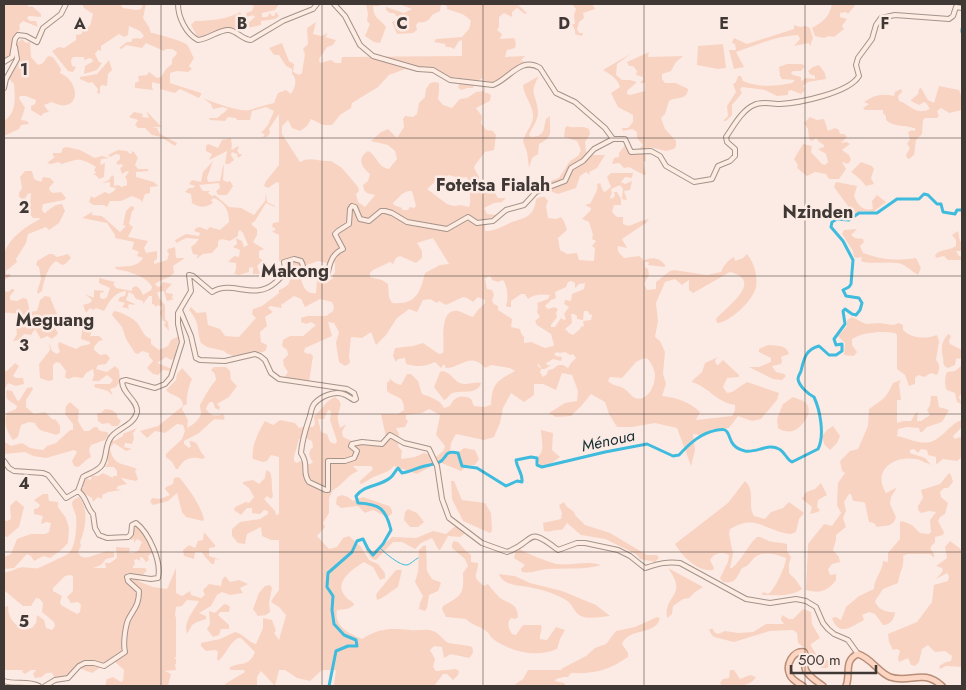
<svg xmlns="http://www.w3.org/2000/svg" width="966" height="690" font-family="Jost,sans-serif">
  <rect width="100%" height="100%" fill="#fcebe4"/>
  <path fill="#f9d3c2" fill-rule="evenodd" d="M 4,4 L 25,4 L 30,7 L 32,6 L 41,14 L 41,17 L 29,16 L 27,18 L 30,21 L 36,21 L 38,27 L 23,21 L 19,25 L 20,29 L 18,32 L 18,34 L 10,58 L 4,60 Z
    M 82,4 L 120,4 L 123,8 L 136,10 L 141,9 L 143,4 L 146,4 L 143,18 L 149,27 L 151,33 C 155,33 182,41 186,44 C 190,47 191,54 194,58 L 189,66 L 192,69 L 188,72 L 177,71 L 170,73 L 170,83 L 201,93 L 201,95 L 199,98 L 180,89 L 175,93 L 160,89 L 160,84 L 152,82 L 152,88 L 154,90 L 135,88 L 135,83 L 139,81 L 138,76 L 147,75 L 149,72 L 157,78 L 161,77 L 166,69 L 172,64 L 172,59 L 176,55 L 177,52 L 172,49 L 166,49 L 164,51 L 146,43 L 142,48 L 126,45 L 122,49 L 119,48 L 127,42 L 131,42 L 132,39 L 137,38 L 141,39 L 144,36 L 140,31 L 129,26 L 128,35 L 124,37 L 119,34 L 101,46 L 101,51 L 98,50 L 95,54 L 99,62 L 102,63 L 97,70 L 84,74 L 85,66 L 92,62 L 93,60 L 90,58 L 84,60 L 84,57 L 73,57 L 71,60 L 72,66 L 76,67 L 73,72 L 68,71 L 52,51 L 59,47 L 64,48 L 76,40 L 76,35 L 82,34 L 82,29 L 90,26 L 93,14 L 84,8 Z
    M 248,4 L 279,4 L 275,10 L 262,13 L 262,17 L 267,17 L 270,13 L 272,16 L 274,16 L 276,12 L 279,16 L 275,19 L 261,21 L 261,25 L 247,28 L 246,25 L 255,17 L 253,15 L 247,17 L 246,13 L 252,11 L 254,6 Z
    M 366,4 L 383,4 L 378,6 L 373,6 C 374,20 380,18 386,27 L 380,43 L 374,42 L 365,36 L 370,24 L 367,21 L 368,14 Z
    M 399,4 L 517,4 L 527,13 L 525,14 L 517,8 L 512,12 L 512,17 L 504,13 L 499,17 L 499,27 L 497,30 L 502,34 L 500,39 L 514,38 L 516,43 L 515,48 L 507,50 L 505,57 L 525,56 L 521,60 L 529,64 L 525,65 L 499,83 L 485,84 L 485,93 L 488,93 L 491,95 L 490,101 L 476,108 L 482,116 L 481,123 L 486,130 L 493,131 L 496,135 L 494,150 L 485,152 L 475,165 L 474,168 L 479,177 L 479,187 L 480,189 L 491,187 L 498,198 L 506,198 L 502,202 L 494,203 L 484,208 L 487,214 L 496,215 L 494,217 L 485,219 L 485,231 C 495,231 503,226 512,222 C 526,218 534,216 536,199 L 540,197 L 545,197 L 548,201 L 546,206 L 548,218 L 556,219 L 561,217 L 564,221 L 567,230 L 558,238 L 560,250 L 567,254 L 577,253 L 579,260 L 594,261 L 595,248 L 592,246 L 596,241 L 592,239 L 593,235 L 589,222 L 582,219 L 591,210 L 591,208 L 585,205 L 591,203 C 593,196 599,191 597,184 L 600,183 L 603,191 L 605,192 L 611,187 L 607,177 L 611,173 L 633,173 L 632,178 L 625,177 L 621,182 L 625,184 L 632,181 L 630,190 L 624,191 L 627,200 L 622,199 L 623,189 L 620,185 L 611,189 L 612,193 L 610,197 L 611,199 L 615,196 L 614,192 L 617,192 L 621,199 L 621,205 L 614,205 L 612,212 L 617,217 L 623,217 L 623,224 L 629,226 L 641,221 L 649,219 L 646,223 L 622,239 L 627,248 L 618,246 C 616,251 621,255 624,258 L 639,256 L 643,259 L 643,261 C 651,256 660,258 665,265 L 665,267 L 648,265 L 649,262 L 645,262 L 645,267 L 648,269 L 649,275 L 644,284 L 647,290 L 656,289 L 656,282 L 670,271 L 674,270 L 707,275 L 721,272 C 724,265 727,261 734,257 L 735,261 L 743,258 L 747,254 C 754,262 758,276 756,287 C 754,299 730,323 717,323 L 716,319 C 726,307 765,281 730,272 L 693,293 L 689,290 L 689,280 L 682,285 L 675,279 L 665,282 L 656,303 L 658,321 L 655,337 L 660,341 L 665,352 L 663,374 L 666,384 L 662,396 C 677,398 689,401 700,412 L 696,420 L 732,416 L 735,410 L 735,405 C 716,402 710,388 692,382 L 693,380 L 702,372 L 705,363 L 718,357 L 715,360 L 716,364 L 718,365 L 723,360 L 739,375 L 739,377 L 727,378 L 723,387 L 727,393 L 732,392 L 747,382 L 779,393 L 777,400 L 761,419 L 752,421 L 738,416 L 729,428 L 712,429 L 701,435 L 693,434 L 695,450 L 691,466 L 677,428 L 655,423 L 632,427 L 617,427 L 609,414 L 605,402 L 591,394 L 582,405 L 571,416 L 556,417 L 549,413 L 565,403 L 577,401 L 578,391 L 572,375 L 562,373 L 556,390 L 543,384 L 534,384 L 534,395 L 524,402 L 511,393 L 503,408 L 500,423 L 494,437 L 484,440 L 456,434 L 451,443 L 450,452 L 452,454 L 457,453 L 464,448 L 475,450 L 479,459 L 475,465 L 468,465 L 461,471 L 439,462 L 417,474 L 394,466 C 389,472 383,473 376,476 C 370,478 367,482 360,484 L 360,481 L 373,469 L 371,466 L 353,466 L 358,471 C 347,475 343,485 333,490 L 329,498 L 329,513 L 323,523 L 325,527 L 317,536 L 329,549 L 337,547 L 343,538 L 349,536 L 361,547 L 369,560 L 378,564 L 385,573 L 385,578 L 380,580 L 373,567 L 364,562 C 354,568 333,582 345,596 C 348,600 351,600 354,604 L 353,606 L 347,609 L 337,610 C 334,627 349,633 362,639 C 379,628 391,628 410,630 C 418,631 425,628 433,631 C 440,633 443,641 449,643 C 456,645 464,644 472,647 C 474,652 473,654 469,658 L 451,654 L 444,658 L 442,647 L 434,646 L 430,650 L 435,659 L 433,667 L 436,671 L 456,669 L 459,671 L 458,675 L 453,680 L 447,674 L 443,674 L 435,685 L 429,686 L 334,686 L 336,670 L 322,670 L 310,681 L 297,678 L 285,670 L 279,670 L 275,686 L 261,671 L 257,677 L 257,686 L 225,686 L 225,684 L 245,672 L 244,670 L 231,670 L 229,668 C 239,661 249,668 255,652 L 241,638 L 238,638 C 228,644 227,654 218,661 L 217,659 L 218,652 L 215,650 L 206,651 L 201,646 L 201,643 L 220,639 L 235,632 C 245,634 247,642 256,644 L 263,628 L 263,618 L 272,620 L 276,631 L 274,633 L 279,640 L 286,615 L 279,607 L 271,602 L 273,598 L 279,590 L 279,540 L 271,540 L 262,536 L 261,527 L 247,534 L 245,544 L 238,543 L 232,536 L 232,529 L 240,522 L 260,519 L 268,514 L 268,511 L 264,510 L 260,514 L 252,513 L 252,508 L 247,508 L 241,515 L 234,510 L 235,507 L 246,502 L 249,503 L 254,497 L 249,488 L 243,484 L 243,482 L 253,480 L 259,484 L 265,478 L 266,470 L 270,472 C 273,480 271,487 273,496 L 271,499 L 267,496 L 264,499 L 275,511 L 276,515 L 279,514 L 279,457 L 271,455 L 267,461 L 263,462 L 253,459 C 251,447 258,432 265,421 L 273,425 L 280,420 L 295,423 L 299,428 L 309,425 L 310,427 L 313,427 L 315,424 L 314,416 C 322,410 325,401 335,397 C 344,403 340,406 338,415 C 337,420 339,423 340,428 L 346,424 L 342,432 L 343,437 C 358,444 371,450 387,442 L 381,414 L 398,414 L 404,410 C 404,394 396,399 387,391 L 387,382 L 390,381 L 389,378 L 395,383 L 401,385 L 407,374 L 411,374 L 418,381 L 422,394 C 431,397 440,400 444,408 L 450,406 C 454,397 461,394 471,399 L 474,406 L 484,407 L 491,405 C 492,383 497,381 515,371 C 509,366 499,367 491,365 L 485,368 C 471,351 460,368 446,368 L 444,364 L 441,368 L 435,362 C 425,367 417,367 406,364 L 405,358 L 398,359 L 396,362 L 393,356 L 395,348 L 413,346 L 423,343 L 439,354 L 443,353 C 445,344 438,308 458,311 C 463,312 468,316 473,317 L 477,311 L 485,303 L 485,300 L 478,297 L 473,302 L 467,298 L 463,297 L 446,305 L 439,301 L 437,303 L 430,299 L 423,300 L 417,312 L 409,309 L 397,318 L 386,335 L 376,345 L 371,332 L 362,338 L 351,337 L 349,356 L 350,363 L 345,366 L 339,362 L 336,343 L 339,332 L 334,323 L 328,322 L 332,336 L 305,348 L 304,352 L 308,354 L 310,353 L 313,356 L 309,382 L 283,379 L 288,372 L 284,366 L 283,360 L 288,355 L 287,350 L 282,346 L 283,340 L 290,336 L 303,336 L 316,325 L 311,322 L 306,324 L 301,322 L 301,318 L 307,316 L 326,316 L 333,311 L 334,307 L 332,302 L 320,299 L 305,307 L 301,299 L 294,296 L 281,305 L 282,308 L 270,306 L 268,308 L 273,312 L 265,317 L 267,326 L 260,332 L 261,342 L 267,345 L 266,350 L 263,352 L 233,356 L 226,353 L 224,351 L 207,347 L 201,343 C 196,329 201,324 189,310 L 191,307 L 197,313 L 206,312 L 208,325 L 220,329 L 225,336 L 239,337 L 256,318 L 252,314 L 253,309 L 262,306 L 279,293 L 279,290 C 295,284 290,276 286,263 L 279,261 L 279,235 L 273,232 L 272,230 L 275,231 L 275,228 L 272,227 L 273,223 L 279,222 L 279,183 L 277,182 L 268,188 L 264,186 L 266,181 L 279,165 L 279,114 L 269,129 L 270,133 L 267,137 L 263,137 L 265,134 L 261,133 L 268,125 L 274,111 L 266,107 L 252,111 L 250,120 L 237,120 L 236,118 L 228,117 L 225,121 L 210,120 L 209,118 L 217,118 L 228,109 L 223,107 L 213,109 L 211,104 L 203,98 C 214,103 239,112 250,110 C 258,107 266,105 274,103 L 278,93 L 286,90 L 291,94 C 295,87 298,80 292,74 L 292,69 L 286,66 L 279,55 L 274,55 L 269,48 L 282,43 L 289,61 L 294,64 L 293,72 L 299,75 L 302,73 L 305,54 L 303,49 L 308,44 L 307,28 L 316,22 L 313,34 L 321,36 L 328,33 L 325,37 L 336,40 L 333,45 L 327,47 L 319,59 L 320,63 L 331,60 L 335,63 L 341,63 L 342,57 L 345,57 L 462,56 L 462,40 L 459,41 L 454,49 L 450,47 L 446,47 L 445,44 L 434,42 L 436,39 L 462,37 L 469,29 L 471,21 C 463,12 457,13 447,9 L 447,6 L 441,4 L 440,11 L 432,15 C 429,21 425,23 419,22 L 416,25 L 417,30 L 413,33 L 397,34 L 392,22 L 399,19 L 394,13 L 390,13 L 386,10 L 386,7 L 404,13 L 412,9 ZM 405,69 L 418,72 L 433,71 L 446,81 L 452,78 L 456,77 L 460,81 L 458,88 L 462,90 L 467,88 L 473,88 L 474,84 L 478,84 L 479,80 L 483,78 L 484,91 L 476,92 L 467,98 L 460,99 L 452,108 L 443,105 L 438,99 L 439,91 L 439,83 L 435,82 L 430,83 L 426,89 L 425,97 L 419,103 L 417,114 L 413,117 L 405,116 L 403,119 L 404,127 L 397,138 L 388,129 L 381,132 L 371,141 L 388,145 L 395,151 L 397,159 L 389,169 C 377,167 377,155 368,151 C 356,159 362,167 370,174 L 368,181 L 363,185 L 364,190 L 367,193 L 375,195 L 365,207 L 358,202 L 356,194 L 359,191 L 358,187 L 342,168 L 331,161 C 318,162 311,156 300,162 L 282,134 L 282,126 L 288,120 L 292,128 L 300,131 L 307,126 L 311,119 L 323,125 L 332,125 L 340,115 L 351,108 L 352,103 L 378,87 L 389,75 ZM 449,175 L 459,178 L 467,177 C 469,186 472,199 469,207 L 460,205 L 454,206 L 447,204 L 427,189 L 438,179 ZM 408,191 L 412,191 L 416,206 L 414,208 L 410,207 L 408,210 L 402,210 L 402,208 L 394,205 L 393,203 L 402,194 ZM 433,238 L 449,264 L 440,265 L 425,273 C 420,293 416,305 392,303 L 389,297 L 388,284 L 382,280 L 370,277 L 370,273 L 373,270 L 390,262 L 393,264 L 396,258 L 400,256 L 416,263 L 422,258 L 422,251 L 417,243 ZM 318,261 L 330,264 L 335,262 L 335,272 L 333,275 L 333,278 L 329,281 L 324,279 L 325,276 L 320,276 L 317,279 L 316,293 C 304,295 301,282 300,271 L 304,266 ZM 489,276 L 491,277 L 492,280 L 498,282 L 503,280 C 507,285 509,298 506,305 L 507,307 L 511,307 L 511,301 L 521,294 L 525,294 L 528,299 C 534,294 543,294 550,295 L 548,299 L 537,303 L 538,307 L 537,312 L 540,317 L 535,321 L 537,325 L 551,334 L 554,345 L 553,346 L 545,348 L 531,342 L 524,343 L 524,337 L 521,333 L 520,329 L 511,327 L 512,319 L 498,310 L 498,306 L 494,304 L 492,301 L 494,295 L 492,290 L 487,289 L 485,279 ZM 571,281 L 575,283 L 575,288 L 579,284 L 585,283 L 584,289 L 572,294 L 571,301 L 565,300 L 564,304 L 569,307 L 564,314 L 566,319 L 564,320 L 561,318 L 555,327 L 551,327 L 551,325 L 557,317 L 556,313 L 558,309 L 554,307 L 548,309 L 545,306 L 551,300 L 556,298 L 555,292 L 566,287 L 568,282 ZM 584,311 L 588,311 L 589,314 L 592,315 L 591,320 L 583,321 L 584,326 L 581,327 L 580,329 L 573,335 L 569,333 L 565,329 L 572,323 L 571,314 L 574,314 L 577,316 L 577,319 L 583,320 ZM 557,352 L 560,353 L 565,352 L 570,355 L 573,354 L 576,358 L 571,363 L 568,368 L 563,365 L 558,365 L 553,369 L 548,370 L 547,374 L 543,377 L 540,372 L 541,369 L 537,365 L 539,364 L 541,369 L 545,369 L 551,365 L 547,365 L 546,363 L 553,359 L 561,361 L 562,357 L 556,356 L 554,354 ZM 644,358 L 648,359 C 650,362 653,366 654,370 C 658,380 649,403 635,398 C 631,396 627,390 623,388 C 617,385 613,386 608,381 L 610,377 L 622,378 L 636,362 ZM 429,409 L 440,415 L 436,435 L 445,446 L 444,450 L 436,457 L 424,453 L 415,457 L 402,459 L 401,457 L 402,451 L 398,446 L 399,434 L 396,428 L 405,427 L 408,421 L 406,419 L 406,415 L 422,413 ZM 328,410 L 331,411 L 330,420 L 337,441 L 335,444 L 330,442 L 327,434 L 321,432 L 318,419 L 324,419 ZM 305,438 L 312,441 L 313,447 C 307,452 309,457 313,462 C 309,466 304,464 300,461 L 297,463 L 294,461 L 294,457 L 299,439 Z
    M 572,4 L 592,4 L 595,9 L 583,13 L 584,18 L 579,22 L 577,29 L 579,33 L 583,33 L 582,36 L 575,34 L 575,30 L 572,24 L 575,24 L 574,15 L 576,9 Z
    M 832,4 L 856,4 L 848,14 L 846,12 L 840,13 L 840,17 L 847,19 L 842,26 L 844,29 L 834,37 L 829,36 L 824,38 L 815,36 L 812,28 C 824,21 829,17 832,4 Z
    M 240,12 L 242,15 C 242,19 242,27 236,29 C 232,31 225,28 220,29 C 211,31 206,37 197,36 L 191,25 L 195,21 C 209,21 228,19 240,12 Z
    M 794,25 L 800,27 L 806,26 L 810,28 L 813,39 L 811,42 L 811,45 L 810,46 L 809,43 L 794,46 L 800,39 L 798,35 C 776,36 756,45 736,52 L 744,67 L 734,69 L 729,50 L 736,50 L 735,44 L 732,43 L 734,38 L 747,44 L 794,29 Z
    M 22,39 L 26,43 L 30,42 L 31,57 L 38,65 L 43,63 L 48,56 L 53,57 L 61,69 L 60,73 C 83,83 79,116 52,102 L 44,105 L 49,112 L 44,113 L 41,116 L 31,110 L 31,106 L 35,104 L 36,100 L 26,96 L 20,96 L 19,98 L 25,108 L 21,120 L 27,121 L 29,124 L 21,125 L 19,129 L 4,136 L 4,121 C 17,113 15,97 14,84 L 8,78 C 16,65 22,59 16,44 Z
    M 723,44 L 726,68 L 718,69 L 697,65 L 698,46 Z
    M 649,52 L 648,57 L 683,56 L 676,62 L 671,71 L 662,74 L 662,79 L 665,83 L 676,83 L 688,89 C 687,101 677,96 669,101 L 665,114 L 661,118 L 665,129 L 676,141 L 676,146 L 674,149 L 666,151 L 649,147 L 651,151 L 645,150 L 646,161 L 643,162 L 646,174 L 644,175 L 629,167 L 624,168 L 619,163 L 612,164 L 614,158 L 619,157 L 619,153 L 625,145 L 637,151 L 643,145 L 637,138 L 637,132 L 632,129 L 623,131 L 622,128 L 628,128 L 633,122 L 633,115 L 618,107 L 611,93 L 620,87 C 618,79 610,74 603,70 L 632,53 L 617,64 L 616,75 L 622,80 L 630,80 L 637,82 L 627,91 L 627,94 L 630,95 L 645,91 L 645,83 L 640,83 L 643,80 L 643,77 L 636,75 L 637,71 L 633,66 L 629,66 L 627,62 Z
    M 109,60 L 112,70 L 108,74 L 107,86 L 102,85 L 100,87 L 100,94 L 97,93 L 98,89 L 92,82 L 89,83 L 80,79 L 80,77 L 97,74 Z
    M 787,64 L 802,64 L 805,66 L 801,71 L 793,71 L 791,73 L 793,75 L 801,77 L 801,81 L 806,78 L 815,79 L 815,76 L 810,74 L 808,71 L 813,67 L 819,65 L 825,73 L 826,79 L 808,82 L 803,86 L 805,90 L 801,94 L 791,90 L 788,91 L 788,95 L 777,96 L 765,90 L 742,87 L 740,89 L 742,93 L 732,105 L 732,115 L 726,121 L 723,121 L 728,116 L 727,106 L 736,92 L 733,84 L 736,82 L 738,76 L 741,76 L 743,81 C 759,88 777,86 792,83 L 795,80 L 782,79 L 780,76 L 779,67 Z
    M 539,76 C 528,95 537,94 538,112 C 538,121 532,127 529,135 L 531,137 C 545,136 543,131 546,119 L 550,116 C 549,132 555,136 539,144 L 538,154 L 532,158 L 529,168 L 527,152 L 523,141 C 525,133 532,126 533,118 C 534,106 524,97 523,85 Z
    M 939,86 L 959,90 L 962,98 L 962,110 L 949,113 L 941,108 L 937,111 L 939,116 L 937,118 L 925,118 L 923,120 L 922,134 L 916,140 L 914,155 L 909,159 L 907,158 L 906,155 L 910,148 L 907,144 L 910,139 L 908,132 L 912,130 L 914,131 L 916,129 C 905,124 894,128 886,120 L 886,116 L 883,113 L 883,110 L 865,110 L 863,108 L 869,104 L 864,102 C 873,95 883,93 894,96 L 895,92 L 901,89 L 902,92 L 898,96 L 899,101 C 910,104 915,116 930,109 L 926,103 L 924,102 L 919,105 L 911,101 L 911,100 L 918,94 L 919,89 L 921,88 L 928,100 L 934,103 Z
    M 146,111 C 152,116 155,121 162,127 L 152,127 L 157,128 L 160,134 L 177,143 L 175,146 L 161,137 L 152,135 L 145,128 L 138,128 L 135,125 L 138,120 L 129,117 L 134,112 L 143,114 L 142,117 L 149,118 Z
    M 810,117 L 817,120 L 824,119 L 828,131 L 835,128 L 839,130 L 840,134 L 844,134 L 847,137 L 841,143 L 847,142 L 850,144 L 842,150 L 849,155 L 851,160 L 848,164 L 842,162 L 846,169 L 839,179 L 829,179 L 826,174 L 815,172 L 807,176 L 797,168 L 798,165 L 794,159 L 803,144 L 812,146 L 811,152 L 822,164 L 825,165 L 828,162 L 826,154 L 818,149 L 824,147 L 824,145 L 819,142 L 816,138 L 812,141 L 809,139 L 808,129 L 804,123 Z
    M 567,126 C 574,129 580,125 589,129 L 590,134 L 585,142 L 586,152 L 590,155 L 605,155 L 597,168 L 589,172 L 590,175 L 586,172 L 580,176 L 576,188 L 558,194 L 547,190 L 539,190 L 537,186 L 559,178 L 570,161 L 578,156 L 581,150 L 577,141 L 564,137 L 565,128 Z
    M 231,138 L 232,147 L 231,148 L 232,150 L 238,146 L 239,148 L 237,150 L 239,154 L 242,154 L 241,156 L 238,158 L 237,154 L 232,152 L 231,155 L 234,160 L 229,164 L 225,164 L 227,151 L 209,160 L 212,154 L 206,151 L 206,146 L 208,144 L 218,148 L 222,140 Z
    M 67,147 L 80,150 L 95,158 L 102,156 L 109,158 L 101,159 L 100,165 L 105,163 L 104,177 L 99,179 L 96,175 L 93,175 L 96,173 L 94,170 L 96,167 C 79,157 79,159 62,164 L 58,162 L 51,164 L 47,163 L 55,157 L 53,156 L 53,153 L 61,153 L 63,148 Z
    M 118,150 L 127,151 L 130,154 L 132,153 L 132,151 L 134,152 L 138,158 L 135,165 L 138,169 L 148,169 L 148,171 L 136,172 L 136,177 L 154,182 L 158,186 L 150,187 L 150,193 L 145,194 L 142,203 L 141,200 L 132,196 L 121,201 L 110,201 L 107,207 L 104,205 L 93,205 L 89,202 L 91,196 L 94,198 L 105,192 L 109,194 L 114,191 L 116,188 L 110,187 L 110,182 L 102,183 L 109,180 L 112,175 L 114,177 L 114,186 L 119,185 L 121,187 L 127,185 L 127,181 L 125,177 L 129,172 L 127,171 L 122,174 L 120,168 L 123,166 L 121,164 L 118,165 L 116,163 L 120,159 L 120,155 L 116,154 L 110,157 L 108,155 Z
    M 213,161 L 207,178 L 208,182 L 220,181 L 223,166 L 224,165 L 223,180 L 227,182 L 230,181 L 233,186 L 227,195 L 218,195 L 216,191 L 220,188 L 219,183 L 199,185 L 203,191 L 210,191 L 208,193 L 212,196 L 215,195 L 229,207 L 241,208 L 254,215 L 265,201 L 266,193 L 267,202 L 275,206 L 275,207 L 266,203 L 255,221 L 251,224 L 257,229 L 257,235 L 253,242 L 264,249 L 259,251 L 259,258 L 263,260 L 257,266 L 260,274 L 253,274 L 253,267 L 249,268 L 249,272 L 239,275 L 234,274 L 236,269 L 236,263 L 228,262 L 234,256 L 239,257 L 240,250 L 233,247 L 237,244 L 236,238 L 242,241 L 244,247 L 248,245 L 243,233 L 240,230 L 238,232 L 238,236 L 230,241 L 222,239 L 218,241 L 218,246 L 212,253 L 203,254 L 196,259 L 198,255 L 193,254 L 191,247 L 195,244 L 199,239 L 186,238 L 176,243 L 175,240 L 186,234 L 199,236 L 200,233 L 194,231 L 196,228 L 200,227 L 207,230 L 210,227 L 220,230 L 229,222 C 229,210 225,203 214,198 L 211,200 L 213,203 C 205,208 200,208 192,203 L 191,194 L 185,192 L 189,188 L 193,188 L 195,186 L 189,184 L 192,180 L 201,182 L 203,172 Z
    M 861,162 L 872,166 L 874,169 L 871,178 L 874,184 L 866,186 C 861,180 857,176 851,172 Z
    M 25,171 L 32,171 L 34,179 L 41,182 L 43,177 L 50,178 L 54,182 L 49,188 L 50,191 L 53,193 L 61,192 L 66,198 L 64,200 L 43,204 L 42,209 L 43,212 L 45,213 C 51,208 55,204 62,204 L 65,211 L 59,223 L 49,230 L 46,227 L 28,234 L 26,243 L 16,259 L 17,262 L 6,271 L 6,274 L 10,274 L 11,276 L 4,280 C 4,273 3,264 4,256 C 6,240 26,226 40,219 L 42,220 L 39,218 L 33,218 L 29,213 L 25,212 L 25,208 L 30,205 L 31,193 L 28,194 L 24,200 L 19,197 L 19,193 L 22,188 L 20,177 Z
    M 836,182 L 857,186 L 854,196 C 858,205 862,211 873,209 L 872,201 L 877,195 L 886,202 L 873,212 L 861,211 L 850,217 L 848,206 L 834,187 Z
    M 131,206 L 134,207 L 134,210 L 132,211 L 129,224 L 133,227 L 128,237 L 148,241 L 144,248 L 146,253 L 157,251 L 157,259 L 154,261 L 154,264 L 167,260 L 169,254 L 167,251 L 168,249 L 175,247 L 176,258 L 185,258 L 173,266 L 174,273 C 167,280 161,279 155,284 L 158,287 L 161,286 L 161,284 L 163,282 L 172,284 L 166,290 L 166,293 L 173,294 L 172,298 L 174,299 L 167,301 L 164,291 L 157,292 L 159,298 L 165,305 L 165,319 L 168,322 L 169,331 L 164,325 L 166,322 L 163,321 L 160,313 L 162,307 L 158,305 L 155,307 L 155,305 L 152,304 L 152,296 L 149,296 L 143,304 L 143,301 L 136,299 L 133,294 L 129,292 L 126,300 L 135,304 L 134,305 L 129,304 L 128,307 L 130,309 L 122,307 L 125,303 L 118,301 L 120,297 L 125,296 L 126,291 C 114,292 110,301 104,311 L 96,308 L 93,310 L 90,308 L 86,313 L 83,305 L 90,303 L 92,300 L 85,294 L 94,298 L 94,290 L 104,291 L 104,292 L 100,293 L 100,298 L 104,299 L 107,297 L 110,288 L 99,283 L 99,278 L 115,282 L 113,284 L 116,288 L 132,291 L 132,288 L 136,286 L 140,289 L 143,295 L 151,290 L 152,287 C 147,276 127,271 116,269 L 115,267 C 125,266 137,268 143,258 L 137,256 L 139,252 L 132,249 L 134,242 L 115,238 L 115,235 L 107,223 L 82,218 L 92,212 L 92,215 L 102,216 L 120,232 L 126,226 L 123,225 L 126,211 Z
    M 857,229 L 851,235 L 855,238 L 863,239 L 864,242 L 860,246 L 863,253 C 883,260 895,261 916,258 L 921,268 L 918,275 C 910,270 905,264 897,263 C 886,261 870,265 861,261 L 862,257 L 857,258 L 854,257 L 853,251 L 842,234 L 844,230 Z
    M 958,231 L 960,241 L 962,242 L 962,251 L 956,251 L 959,256 L 962,257 L 962,260 L 948,260 L 944,256 L 936,258 L 935,255 C 942,248 949,251 956,246 L 956,240 L 952,235 Z
    M 49,254 L 53,254 L 57,257 L 68,254 L 71,258 L 65,264 L 62,265 L 56,261 C 47,267 44,281 42,291 L 38,294 L 37,292 L 41,279 L 39,267 L 36,265 L 37,261 Z
    M 12,289 L 14,289 L 14,291 L 10,296 L 10,300 L 17,301 L 23,298 L 27,299 L 30,312 L 37,311 L 40,300 L 45,296 L 50,297 L 58,317 L 57,321 L 53,322 L 51,319 L 49,319 C 50,326 57,328 58,334 L 52,339 L 47,336 L 41,339 L 35,329 L 31,335 L 24,334 L 19,340 L 13,341 L 17,334 L 16,326 L 20,324 L 29,325 L 33,323 L 32,319 C 29,315 9,312 4,313 L 4,291 L 8,292 Z
    M 114,311 C 121,312 134,318 138,324 C 143,331 143,336 151,339 L 151,344 L 159,350 L 168,346 L 171,340 L 177,337 L 179,338 L 174,359 L 171,360 L 166,357 L 157,363 L 172,369 L 170,371 L 163,370 L 158,375 L 153,374 L 147,368 L 153,361 L 149,356 L 149,353 L 142,351 L 138,354 L 135,353 L 126,339 L 122,327 L 112,315 Z
    M 852,317 L 866,324 L 880,323 L 893,325 L 899,323 L 903,325 L 903,330 C 912,339 926,339 937,335 L 939,341 L 936,360 C 940,364 940,369 937,375 L 931,373 L 924,377 L 918,375 L 915,378 L 915,384 L 909,386 L 905,375 L 897,369 L 897,335 L 895,333 C 881,331 864,332 852,339 L 852,345 L 857,352 L 854,356 L 844,355 L 845,343 L 838,336 L 847,326 L 847,320 Z
    M 83,323 L 93,327 L 90,336 L 99,336 L 103,340 L 99,341 L 94,347 L 94,350 L 100,355 L 106,354 L 110,358 L 106,364 L 98,365 L 96,369 L 107,372 L 115,366 L 119,370 L 120,381 L 116,387 L 110,389 L 113,396 L 108,391 L 94,387 L 95,384 L 110,384 L 113,380 L 107,375 L 99,381 L 92,381 L 94,375 L 93,369 L 86,373 L 83,378 L 74,377 L 68,379 L 65,377 L 66,371 L 60,363 L 56,362 L 53,365 L 53,380 L 48,381 L 40,378 L 39,364 L 50,350 L 49,342 L 52,351 L 57,354 L 60,352 L 58,346 L 59,342 L 76,349 L 81,346 L 90,344 L 90,342 L 81,339 Z
    M 948,334 L 951,336 L 949,341 L 950,344 L 962,350 L 962,358 L 956,359 L 955,365 L 948,368 C 942,365 944,364 943,358 C 941,348 941,342 948,334 Z
    M 768,345 C 776,346 786,344 789,354 L 781,357 L 782,361 L 781,364 L 772,366 L 776,372 L 784,374 L 786,376 L 782,380 L 773,379 L 749,367 L 759,367 L 771,362 L 771,358 L 759,352 L 759,349 Z
    M 15,363 L 19,366 L 13,376 L 16,378 L 23,378 L 24,384 L 16,386 L 8,383 L 4,390 L 4,371 L 7,371 Z
    M 961,366 L 962,393 L 959,397 L 962,404 L 957,402 L 955,393 L 947,390 C 944,387 945,376 947,372 L 955,371 Z
    M 214,367 L 226,367 L 230,371 L 231,380 L 237,386 L 229,397 L 217,404 L 220,407 L 219,410 L 215,408 L 213,402 L 210,402 L 207,406 L 206,409 C 211,416 215,417 223,414 L 225,418 L 223,420 L 215,419 L 212,421 L 199,433 L 184,441 L 184,444 L 189,448 L 191,446 L 189,441 C 198,441 197,445 201,452 C 202,454 204,455 205,457 L 203,459 C 191,456 184,458 178,469 L 176,469 L 172,462 L 166,457 L 166,454 L 182,439 L 185,431 L 183,425 L 177,424 L 165,433 L 155,431 L 147,438 L 140,431 L 158,426 L 183,406 C 183,395 172,397 166,390 L 176,380 L 177,374 L 182,368 L 192,379 C 189,385 186,398 187,404 L 183,406 L 182,409 L 188,420 L 187,428 C 191,426 200,420 201,413 C 201,411 200,408 200,405 C 205,396 209,388 216,380 L 215,374 L 211,370 Z
    M 442,371 C 451,372 453,380 460,383 C 467,386 474,381 481,383 C 478,395 462,390 453,393 C 449,394 448,399 444,400 L 434,387 L 440,372 Z
    M 901,380 L 899,384 L 901,400 L 897,400 L 897,423 L 903,421 L 911,421 L 915,414 L 918,412 L 917,421 L 921,421 L 930,415 L 927,410 L 930,405 L 931,396 L 937,396 L 939,407 L 949,410 L 942,422 L 927,427 L 922,432 L 920,432 L 919,428 L 907,427 L 898,429 L 897,436 C 908,438 922,446 933,441 C 943,437 952,422 962,420 L 962,427 L 953,436 L 955,439 L 960,437 L 962,438 L 962,457 L 957,461 L 943,459 L 937,464 L 936,463 L 936,457 L 928,455 L 927,450 L 921,449 L 918,453 L 914,449 L 910,450 L 910,453 L 925,458 L 931,465 C 926,463 921,460 916,459 C 893,455 872,471 886,493 L 896,488 L 896,489 L 891,497 L 890,504 L 896,517 C 893,528 885,525 877,527 L 874,523 L 869,522 L 865,503 L 863,502 L 853,501 L 851,494 L 849,494 L 844,502 L 846,511 L 843,518 L 846,527 L 836,535 L 836,540 L 833,550 L 839,557 L 840,562 L 832,564 L 828,569 L 830,575 L 836,574 L 836,580 C 828,591 820,594 806,590 L 808,544 L 824,524 L 832,526 L 841,513 L 837,505 L 838,483 L 845,473 L 842,471 L 840,461 L 850,451 L 858,449 L 868,426 L 869,409 C 883,399 885,400 893,383 Z
    M 32,387 L 33,389 L 26,400 L 26,407 L 34,414 L 45,412 L 52,419 L 56,420 L 60,426 L 60,433 L 56,435 C 47,431 39,433 35,423 L 29,422 L 21,425 L 18,437 L 13,440 C 7,432 3,422 7,413 L 16,409 L 17,406 L 7,399 L 6,392 L 7,390 L 12,391 L 17,400 L 19,401 L 27,388 Z
    M 793,397 C 797,399 802,400 805,402 C 815,411 803,427 793,431 C 789,432 784,431 781,430 L 778,428 L 777,419 L 783,404 Z
    M 70,402 L 79,410 L 78,421 L 84,431 L 89,431 L 94,427 L 97,427 L 100,431 L 107,432 L 109,435 L 105,440 L 91,445 L 89,450 L 91,457 C 86,459 83,464 78,467 L 74,466 L 72,461 L 77,452 L 74,450 L 46,458 L 33,456 L 25,452 L 4,454 L 5,442 L 11,446 L 22,443 L 30,448 L 43,450 L 47,446 L 56,443 L 70,430 L 73,430 L 73,424 L 65,414 L 66,406 Z
    M 105,409 L 112,410 L 117,414 L 117,417 L 121,421 L 118,426 L 112,426 L 109,423 L 102,424 L 98,421 L 97,413 L 101,413 Z
    M 833,426 L 840,436 L 837,443 L 830,450 L 824,444 L 822,436 L 827,430 Z
    M 137,428 L 133,433 L 134,438 L 132,444 L 125,443 L 124,447 L 132,449 L 126,451 L 114,443 L 110,448 C 113,467 125,463 137,469 L 135,471 L 138,479 L 136,481 L 121,478 L 127,484 L 118,486 L 116,489 L 122,490 L 108,492 L 102,495 L 102,499 L 98,497 L 93,502 L 92,498 L 80,491 L 80,488 L 84,488 L 82,486 L 85,477 L 90,480 L 92,478 L 87,475 L 98,476 L 103,473 L 113,478 L 113,476 L 117,476 L 117,471 L 114,467 L 105,467 L 108,463 L 107,458 L 110,439 L 114,441 L 123,436 L 123,434 Z
    M 541,430 L 553,433 L 552,450 L 560,457 L 549,465 L 543,467 L 538,462 L 537,458 C 546,450 541,441 541,430 Z
    M 949,473 L 951,475 L 953,482 L 948,488 L 944,488 L 940,492 L 941,497 L 948,503 L 945,514 L 940,517 L 938,521 L 944,532 L 943,535 L 935,537 L 935,542 L 930,548 L 934,554 L 934,558 L 930,554 L 907,554 L 903,556 C 905,565 899,574 898,583 L 883,589 L 875,601 C 877,609 887,613 895,612 C 894,620 890,625 883,625 L 875,614 L 869,612 L 862,615 L 864,620 C 852,626 839,638 832,618 L 836,617 L 841,620 L 846,607 L 859,596 L 874,589 C 874,578 883,571 883,561 L 888,562 L 888,553 L 900,539 L 900,522 L 902,521 L 912,525 L 920,533 L 929,534 L 931,532 L 930,520 L 936,512 L 929,511 L 921,513 L 918,510 L 918,506 L 923,498 L 921,490 L 940,484 Z
    M 177,477 L 180,478 C 190,491 200,504 204,519 L 203,521 L 186,517 L 182,512 L 177,493 L 168,501 L 153,505 L 150,502 L 152,498 L 160,499 L 170,495 L 165,489 L 166,487 L 173,484 L 174,478 Z
    M 451,481 L 454,481 L 462,500 L 485,503 L 491,513 L 492,531 L 490,533 L 463,521 L 452,499 Z
    M 745,481 C 756,491 747,505 754,516 L 765,519 L 771,512 L 783,508 L 789,502 L 804,513 L 799,519 L 796,532 L 791,534 C 764,531 757,513 730,529 L 729,534 L 733,554 L 730,568 L 732,568 C 742,560 747,546 757,537 C 763,537 764,539 769,541 C 775,543 781,542 787,544 L 787,551 L 791,557 L 789,564 L 789,573 L 796,580 L 802,589 C 791,597 776,595 762,595 L 763,592 L 768,594 C 774,591 786,566 786,558 C 777,554 763,550 754,558 C 749,563 749,566 742,568 C 736,579 735,584 723,582 L 720,578 L 728,562 L 729,555 C 722,551 714,553 710,560 L 714,568 L 713,570 C 697,572 682,556 675,544 L 728,503 Z
    M 821,483 L 827,495 L 818,500 L 817,507 L 820,510 L 818,512 L 810,514 L 812,507 L 802,499 L 806,492 L 815,489 Z
    M 43,494 L 48,494 L 49,501 L 58,502 L 58,507 L 66,518 L 69,528 L 68,543 L 60,551 L 50,558 L 43,556 L 34,561 L 31,556 L 27,554 L 14,568 L 4,569 L 4,557 L 11,554 L 17,539 L 31,534 L 45,534 L 49,532 L 51,523 L 46,522 L 42,524 L 41,523 L 43,516 L 34,514 L 34,509 L 38,508 L 40,505 L 34,500 Z
    M 342,495 L 348,497 L 353,501 L 363,497 L 389,506 L 392,510 L 392,514 L 387,517 L 373,510 L 365,513 L 358,506 L 341,508 L 336,504 L 337,497 Z
    M 79,497 C 89,509 86,528 80,542 L 81,546 L 78,552 C 84,566 99,548 114,552 L 114,557 L 106,559 L 101,565 L 93,568 L 106,568 L 105,563 L 110,563 L 117,558 L 116,547 L 130,548 L 129,553 L 133,553 L 138,551 L 142,542 L 137,539 L 134,543 L 134,539 L 131,540 L 129,537 L 134,535 L 134,532 L 132,530 L 133,525 L 137,525 L 146,537 L 153,552 L 148,556 L 149,560 L 146,562 L 142,557 L 140,557 L 140,561 L 137,559 L 134,560 L 135,565 L 133,566 L 133,568 L 145,568 L 147,570 L 138,581 L 153,587 L 167,589 L 176,568 L 176,593 L 182,596 L 190,591 L 191,595 L 201,598 L 205,595 L 203,590 L 209,584 L 221,586 L 222,580 L 225,576 L 230,582 L 239,580 L 248,584 L 240,588 L 243,593 L 230,595 L 222,592 L 217,595 L 211,606 L 199,613 L 206,616 L 206,619 L 197,622 L 192,625 L 187,634 C 183,622 193,612 199,601 L 187,600 L 182,606 L 176,607 L 175,616 L 176,617 L 176,657 L 174,658 L 176,659 L 176,664 L 175,664 L 176,670 L 165,671 L 171,674 L 168,686 L 105,686 L 107,679 L 113,677 L 121,682 L 123,681 L 124,670 L 115,662 L 104,665 L 92,673 L 84,670 L 83,668 L 83,670 L 78,666 L 73,670 L 73,668 C 70,676 61,677 54,677 L 52,673 C 48,672 44,674 42,677 L 35,678 L 33,674 L 36,670 L 31,670 L 25,674 L 22,672 L 23,670 L 4,670 L 4,607 L 8,606 C 8,617 13,623 22,629 L 32,628 L 36,623 L 37,615 L 44,620 L 46,628 L 52,630 L 55,626 L 54,622 L 42,612 L 43,603 L 40,599 L 36,598 L 31,606 L 23,606 L 5,591 L 4,572 C 10,572 13,570 18,568 C 24,566 31,569 38,568 C 41,567 67,555 69,553 C 76,547 77,523 76,516 C 74,508 67,501 79,497 ZM 70,575 L 73,576 L 73,591 L 67,597 L 71,603 L 78,602 L 81,605 L 80,612 L 77,614 L 61,605 L 60,602 L 62,596 L 53,591 L 53,588 L 65,576 Z
    M 16,500 L 24,507 L 19,527 L 7,537 L 4,536 L 4,520 L 7,521 L 11,519 L 10,506 Z
    M 564,502 L 566,506 L 574,512 L 575,515 L 585,525 L 610,533 L 647,555 L 657,555 L 659,558 L 655,562 L 640,559 L 636,554 L 605,539 L 581,535 L 567,523 L 562,530 C 556,529 550,533 544,531 L 543,523 L 561,519 L 562,513 L 559,505 Z
    M 408,509 L 417,513 L 424,522 L 418,527 L 410,527 L 404,520 L 405,512 Z
    M 454,527 L 459,527 L 464,532 L 464,534 L 460,537 L 448,536 L 440,550 L 438,549 L 432,538 L 421,543 L 415,549 L 402,542 L 393,542 L 376,560 L 372,559 L 366,551 L 366,549 L 368,549 L 369,552 L 380,548 L 392,537 L 416,538 L 433,531 L 446,534 Z
    M 204,532 L 215,545 L 215,547 L 209,548 L 209,556 L 221,560 L 215,559 L 214,564 L 212,564 L 205,557 L 202,552 L 195,552 L 194,559 L 184,556 L 183,550 L 189,545 L 195,548 L 198,541 L 203,540 Z
    M 454,541 L 458,542 L 465,550 L 471,555 L 471,562 L 478,563 C 478,576 470,575 484,586 L 488,584 C 491,588 495,593 499,597 C 509,605 517,602 518,617 L 515,619 L 511,618 C 506,623 509,629 512,634 L 516,635 L 523,625 L 541,625 C 543,631 539,634 540,639 L 547,640 L 556,627 L 565,630 L 560,639 L 557,649 C 536,658 511,652 493,639 C 490,637 489,633 486,631 C 478,625 473,626 466,619 L 446,617 L 442,609 L 443,606 C 462,595 464,594 463,573 L 468,566 L 465,559 L 452,548 L 452,544 Z
    M 950,541 L 962,550 L 962,667 L 946,666 L 940,669 L 939,666 L 946,662 L 951,661 L 952,656 L 945,651 L 935,652 L 928,645 L 922,649 L 919,662 L 915,666 L 911,665 L 908,658 L 899,662 L 898,658 L 900,651 L 897,649 L 893,650 L 889,642 L 888,634 L 917,622 L 932,602 L 934,585 L 948,581 L 949,576 L 947,573 L 936,579 L 943,571 L 942,568 L 936,566 L 947,558 L 945,547 Z
    M 424,545 L 426,546 L 427,571 L 432,579 L 440,582 L 441,583 L 438,591 L 429,595 L 427,608 L 425,611 L 419,609 L 420,603 L 423,596 L 415,582 L 418,572 L 419,550 Z
    M 520,549 C 525,553 551,563 557,564 C 572,566 586,560 601,565 C 587,570 564,568 549,569 C 540,569 532,574 522,572 L 521,569 L 525,565 L 514,558 L 515,552 Z
    M 668,568 L 703,587 L 695,592 L 689,598 L 683,599 L 673,606 L 672,614 L 667,618 C 663,594 689,597 668,568 Z
    M 396,570 L 402,570 L 398,587 C 391,591 384,598 377,600 L 376,595 L 377,593 Z
    M 499,574 L 515,576 L 530,583 L 562,591 L 596,605 L 610,616 C 601,617 586,620 579,615 C 573,611 573,604 566,600 C 552,592 537,588 521,586 C 512,585 502,583 499,574 Z
    M 265,586 L 270,585 L 272,588 L 269,603 L 270,612 L 266,615 L 258,616 L 253,609 L 259,593 Z
    M 224,604 L 228,605 L 230,607 L 229,612 L 220,612 L 218,615 L 229,625 L 229,629 L 221,629 L 219,635 L 213,637 L 207,629 L 210,624 L 209,611 L 215,613 Z
    M 803,609 L 811,612 L 812,624 L 820,638 L 811,644 L 811,646 L 818,657 L 833,662 C 829,670 822,669 815,665 L 808,651 L 798,643 L 797,633 L 793,630 L 770,631 L 734,642 L 714,637 L 711,634 L 709,629 L 713,629 L 714,632 L 718,634 L 725,631 L 738,633 L 753,632 L 766,624 L 784,624 L 781,620 L 782,615 L 789,619 L 793,619 Z
    M 657,617 L 660,618 C 656,636 629,627 622,644 L 628,653 L 628,657 C 609,670 595,674 571,673 L 568,677 L 564,677 L 556,679 L 555,681 L 564,683 L 566,686 L 513,686 L 523,679 L 528,670 L 562,670 L 561,669 L 586,656 L 595,648 L 606,644 L 616,631 L 635,627 Z
    M 730,670 L 734,670 L 740,679 L 750,675 L 756,677 C 750,688 734,686 722,686 L 720,683 L 723,679 L 729,678 Z"/>
  <g fill="none" stroke-linecap="round" stroke-linejoin="round">
    <path stroke="#3fbbdd" stroke-width="1" d="M 380,548 C 385,553 400,566 407,565 C 411,564 414,560 418,558"/>
    <path stroke="#3fbbdd" stroke-width="3" d="M 962,29 L 962,32
      M 329,686 L 336,651 L 348,646 L 357,646 L 356,640 L 344,635 L 334,624 L 332,610 L 333,596 L 327,587 L 328,573 L 352,552 L 357,541 L 363,539 L 368,549 L 373,555 L 383,544 L 391,530 C 386,509 380,504 358,503 L 356,496 C 365,484 379,487 390,478 C 394,475 395,471 398,468 L 402,473 C 411,472 420,466 430,465 C 432,464 437,464 438,463 C 449,458 442,450 458,453 L 462,466 L 477,468 L 506,486 L 517,481 L 522,482 C 523,473 517,469 516,460 L 531,457 L 537,458 L 537,465 L 542,467 L 605,452 L 647,444 L 673,456 L 679,455 C 690,443 701,433 717,430 C 719,430 723,429 725,430 C 732,434 727,447 745,451 C 757,453 768,443 779,449 C 785,452 786,459 792,462 L 818,449 C 825,435 820,410 814,397 C 808,394 799,386 798,379 C 798,376 800,374 801,371 C 804,359 805,350 819,346 L 829,355 L 836,355 L 842,351 L 842,344 L 836,345 L 834,339 L 845,324 L 843,311 L 845,309 L 852,314 L 856,315 L 860,310 L 862,303 L 859,298 L 846,296 L 843,290 L 849,287 L 851,284 L 853,260 L 843,241 L 831,227 L 832,222 L 837,219 L 849,220 L 859,213 L 877,213 L 897,199 L 919,199 L 924,194 L 928,195 L 937,204 L 941,204 L 943,212 L 955,214 L 957,210 L 962,210"/>
    <g stroke="#a2938b" stroke-width="6">
      <path id="secondary" d="M 178,4 C 178,17 186,34 198,40 C 209,39 220,29 229,30 C 237,31 243,40 251,40 L 283,21 L 313,9 L 317,4
        M 334,4 L 345,16 L 360,45 L 373,56 L 418,69 L 433,70 L 450,80 L 493,85 C 509,79 521,56 540,68 L 556,93 L 575,102 L 605,128 L 613,139
        M 4,62 L 12,57 L 15,39 L 18,35 L 26,36 L 37,42 L 43,28 L 61,14 L 66,4
        M 4,88 L 6,79 L 17,59 L 15,47
        M 180,310 L 191,336 L 196,358 L 200,360 L 225,361 L 255,354 L 260,356 L 265,360 L 271,373 L 279,379 L 347,389 L 354,393 L 356,399 L 354,400 C 350,398 347,395 343,394 C 334,391 321,396 314,404 C 311,408 311,414 309,419 C 305,431 302,440 301,453 C 310,466 301,471 309,482 L 326,490 L 328,490 L 328,461 L 345,461 L 354,458 L 357,451 L 351,446 L 352,444 L 362,442 L 382,444 L 390,435 L 404,443 L 429,449 L 437,466 L 442,499 L 449,518 L 482,543 L 507,552 C 536,542 525,524 558,550 L 577,543 L 585,543 L 618,550 L 630,556 L 645,568 C 658,564 667,561 680,563 L 746,599 L 770,603 L 796,599 L 806,601 L 816,607 L 823,623 L 828,629 L 834,634 L 848,640 L 858,654
        M 4,461 L 9,468 L 14,471 L 43,473 L 48,475 L 66,498 L 78,491 L 83,477 C 89,473 97,472 102,465 C 108,455 104,445 112,436 C 119,428 135,424 137,412 C 138,400 122,394 122,381 L 126,380 L 155,388 L 165,384 L 171,377 L 182,342 L 178,324 L 178,313 L 191,291 L 189,275 L 193,276 L 212,292 C 233,279 254,302 276,282 C 283,276 286,272 284,262 L 294,259 L 301,261 C 303,264 303,267 304,270 C 309,279 321,276 328,272 C 330,262 333,253 343,249 L 335,234 L 338,231 L 349,224 L 350,209 L 352,206 L 355,207 L 360,219 L 369,221 L 381,211 L 385,211 L 392,213 L 407,222 L 447,229 L 468,217 L 477,223 L 493,221 L 506,210 L 524,205 L 536,192 L 565,181 L 571,168 L 583,161 L 594,149 L 613,139 L 625,139 L 631,152 L 651,151 L 660,156 L 666,166 L 694,182 L 712,179 L 718,166 L 730,161 L 735,156 L 735,149 L 727,142 L 726,137 C 733,127 742,110 754,105 C 762,101 772,104 780,104 C 799,103 849,93 859,76 L 856,65 L 858,58 L 872,39 L 876,25 L 881,18 L 895,15 L 949,19 L 953,16 L 956,7 L 962,8
        M 78,491 C 87,497 86,507 93,514 L 95,528 L 99,535 L 107,538 L 128,537 L 131,534 L 132,525 L 136,523 C 149,533 162,562 158,578 L 151,579 L 130,576 L 127,577
        M 4,681 C 15,685 28,680 39,686
        M 45,686 L 55,680 L 68,678 L 79,666 L 85,663 L 94,663 L 104,666 L 125,652 C 123,644 125,628 128,620 C 134,608 139,606 139,591 L 128,581 L 127,577"/>
    </g>
    <g stroke="#b98d77" stroke-width="8">
      <path id="primary" d="M 803,686 C 798,683 792,680 790,675 C 785,665 793,650 804,652 C 808,659 804,662 805,668 C 806,675 818,682 823,686
        M 846,686 C 851,675 843,660 858,654 C 871,658 878,672 890,677 C 910,684 923,668 942,686"/>
    </g>
    <use href="#secondary" stroke="#feebe1" stroke-width="4"/>
    <use href="#primary" stroke="#fdd6c3" stroke-width="5"/>
  </g>
  <path fill="none" stroke="#3f3835" stroke-width="1" stroke-opacity="0.55" d="M 161,4 L 161,686M 322,4 L 322,686M 483,4 L 483,686M 644,4 L 644,686M 805,4 L 805,686M 4,138 L 962,138M 4,276 L 962,276M 4,414 L 962,414M 4,552 L 962,552"/>
  <g text-anchor="middle" stroke-width="5" stroke-linejoin="round" paint-order="stroke">
    <g font-size="16" font-style="italic" fill="#1a2f35" stroke="#fcebe4">
      <text transform="translate(608 440) rotate(-12)" y="6">Ménoua</text>
    </g>
    <g font-size="18" font-weight="bold" fill="#3f3835" stroke="#fcebe4">
      <text x="493" y="191">Fotetsa Fialah</text>
      <text x="818" y="218">Nzinden</text>
      <text x="295" y="277">Makong</text>
      <text x="55" y="326">Meguang</text>
    </g>
  </g>
  <g font-size="16" text-anchor="middle" font-weight="bold" fill="#3f3835" stroke="#fcebe4" stroke-width="5" stroke-linejoin="round" paint-order="stroke">
    <text x="80" y="29">A</text>
    <text x="242" y="29">B</text>
    <text x="402" y="29">C</text>
    <text x="564" y="29">D</text>
    <text x="724" y="29">E</text>
    <text x="885" y="29">F</text>
    <text x="24" y="75">1</text>
    <text x="24" y="213">2</text>
    <text x="24" y="351">3</text>
    <text x="24" y="489">4</text>
    <text x="24" y="627">5</text>
  </g>
  <rect width="966" height="690" fill="none" stroke="#3f3835" stroke-width="10"/>
  <path d="M791 665v8h85v-8" fill="none" stroke="#3f3835" stroke-width="2.5"/>
  <text x="798" y="665" font-size="15" fill="#3f3835" stroke="#fcebe4" stroke-width="4" paint-order="stroke">500 m</text>
</svg>
